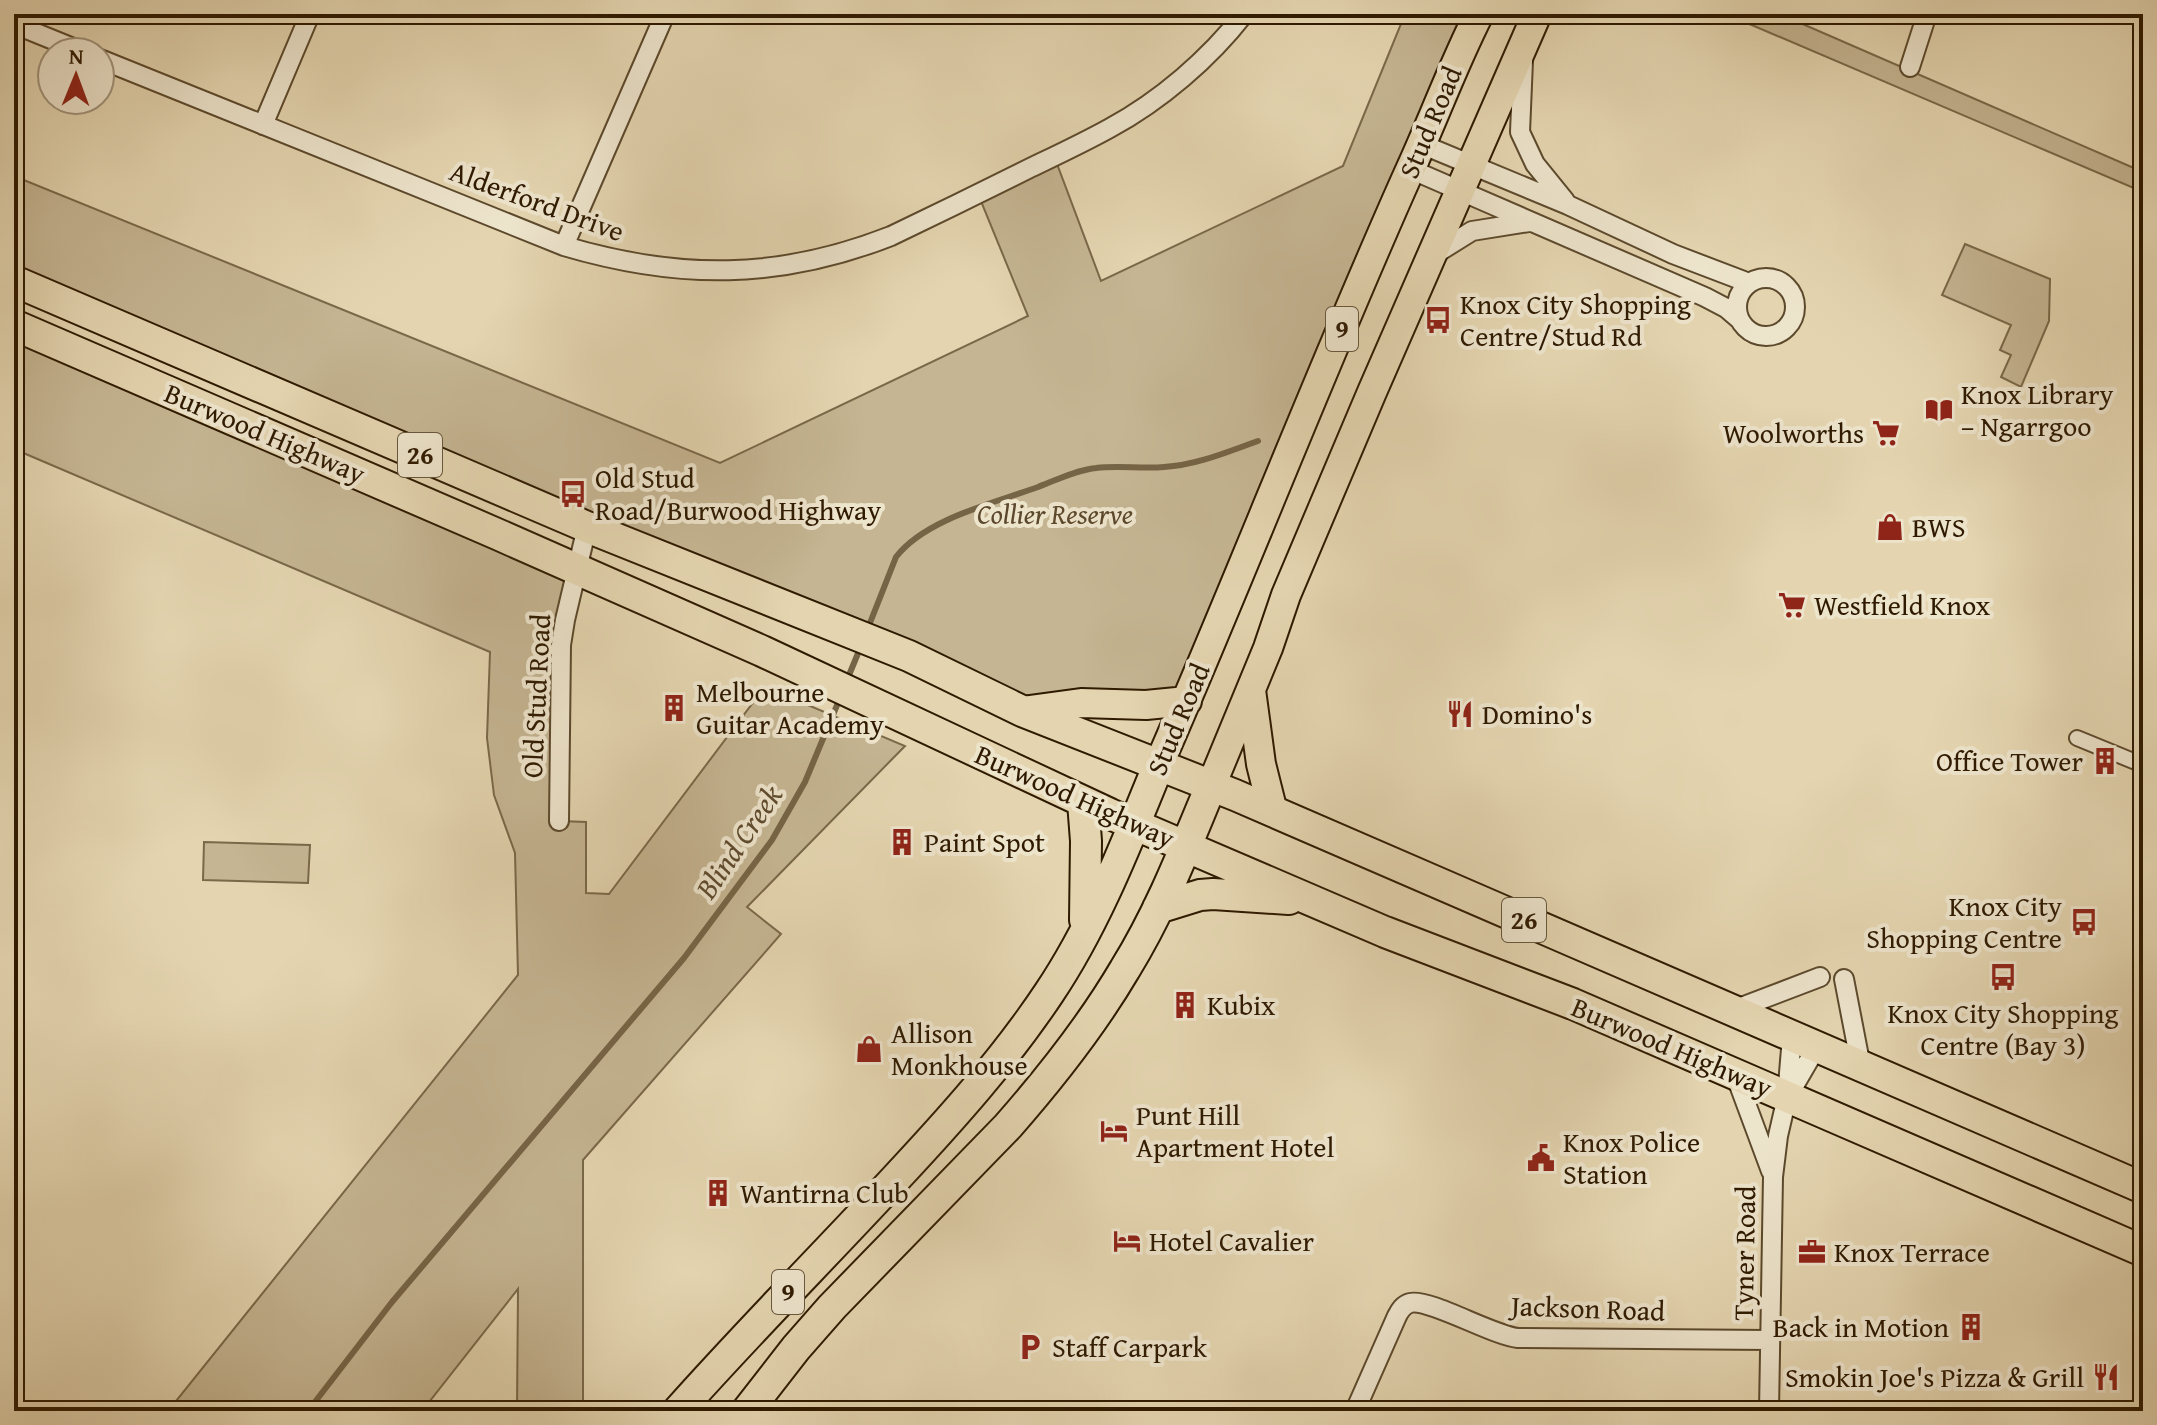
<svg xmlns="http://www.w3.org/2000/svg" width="2157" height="1425" font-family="'Gentium Book Plus',serif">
  <rect width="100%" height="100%" fill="#e4d5b0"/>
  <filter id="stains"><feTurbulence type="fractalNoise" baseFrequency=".0025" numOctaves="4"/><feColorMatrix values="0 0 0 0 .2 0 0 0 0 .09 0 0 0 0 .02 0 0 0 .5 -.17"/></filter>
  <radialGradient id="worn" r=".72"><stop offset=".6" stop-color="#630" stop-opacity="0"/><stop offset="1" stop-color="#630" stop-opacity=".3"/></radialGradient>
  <path fill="#c5b592" stroke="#7a6849" stroke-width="2" d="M 1405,14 L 1479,14 L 1187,701 L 1022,711 L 14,281 L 14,176 L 720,463 L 1028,316 L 978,194 L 1054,156 L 1101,281 L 1343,166 Z
    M 1726,14 L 1779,14 L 1798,22 L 2143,172 L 2143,192 Z
    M 1965,244 L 2050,279 L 2049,321 L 2021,387 L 2001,377 L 2011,355 L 2000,350 L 2011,325 L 1942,295 Z
    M 14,325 L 576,569 L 565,620 L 560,821 L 586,822 L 586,893 L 609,894 L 755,700 L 782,694 L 905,746 L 747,907 L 781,934 L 583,1160 L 583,1411 L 517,1411 L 518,1289 L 422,1411 L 168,1411 L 518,975 L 515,853 L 494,795 L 487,738 L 490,652 L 14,449 Z
    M 204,842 L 310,845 L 308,883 L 203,880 Z"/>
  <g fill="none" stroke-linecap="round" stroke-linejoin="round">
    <path stroke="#766446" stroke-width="6" d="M 868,628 L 896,557 C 925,519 994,503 1038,487 C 1056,480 1077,470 1096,468 C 1118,465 1141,469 1164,467 C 1197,465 1227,452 1258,441
      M 847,680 L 861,646
      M 308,1411 L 392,1302 L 684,958 L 772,840 L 805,782 L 840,698"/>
    <g stroke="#5c492c" stroke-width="18">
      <path id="pedestrian" d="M 2077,738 L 2143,765"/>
    </g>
    <g stroke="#5c492c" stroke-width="22">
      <path id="minor" d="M 14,24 L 83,52
        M 100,59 L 564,246 C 679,280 779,280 891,236 C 937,214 982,192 1028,169 C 1055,156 1083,143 1110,128 C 1160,101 1209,59 1244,14
        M 1523,61 L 1520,132 L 1535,164 L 1565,201
        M 1910,67 L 1927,14
        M 263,125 L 310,14
        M 1421,144 L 1568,205 L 1673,254 L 1749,283
        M 1410,169 L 1705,297 L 1726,308 L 1740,320
        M 564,246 L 665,14
        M 1432,256 L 1472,231 L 1529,222
        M1737 307a29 29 0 1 1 58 0a29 29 0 1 1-58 0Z
        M 559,821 L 561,645 L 565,620 L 587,527
        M 1844,979 L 1861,1067
        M 1731,1011 L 1820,977
        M 1735,1074 L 1771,1171
        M 1791,1091 L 1816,1048
        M 1355,1411 L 1397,1316 C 1400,1310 1403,1305 1410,1303 C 1429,1298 1491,1335 1518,1338 L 1770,1340
        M 1769,1411 L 1773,1177 L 1778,1136 L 1787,1097 L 1792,1037"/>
    </g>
    <g stroke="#2f1a00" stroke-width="32">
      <path id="primary" d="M 1251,690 L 1261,764 L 1273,812
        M 1022,711 L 1081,703 L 1146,705 L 1187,701
        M 1159,764 C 1245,567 1322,366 1410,170 C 1434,118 1453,65 1479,14
        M 1211,786 L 1268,648 L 1286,595 L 1372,392 L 1537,14"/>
    </g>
    <g stroke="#2f1a00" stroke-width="34">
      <path id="trunk" d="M 14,281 L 587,527 L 909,656 L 1022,711 L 1235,795 L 2143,1188
        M 14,325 L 497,534 L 762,651 L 1110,814 L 1385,932 L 1573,1004 L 2143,1251
        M 1083,802 L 1086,841 L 1085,920
        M 1158,908 L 1200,895 L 1213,894 L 1289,899
        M 678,1411 C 749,1331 825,1255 898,1176 C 952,1118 1005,1059 1049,993 C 1096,923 1127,842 1159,764
        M 747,1411 L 796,1348 L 832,1307 L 1008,1126 C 1051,1077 1092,1025 1125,969 C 1161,911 1185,848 1211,786"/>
    </g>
    <use href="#pedestrian" stroke="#ede4cc" stroke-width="14"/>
    <use href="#minor" stroke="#ede4cc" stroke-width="18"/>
    <use href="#primary" stroke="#e4d5b0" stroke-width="28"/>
    <use href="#trunk" stroke="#e4d5b0" stroke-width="30"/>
  </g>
  <defs>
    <g id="bus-bare" transform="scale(2.16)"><path d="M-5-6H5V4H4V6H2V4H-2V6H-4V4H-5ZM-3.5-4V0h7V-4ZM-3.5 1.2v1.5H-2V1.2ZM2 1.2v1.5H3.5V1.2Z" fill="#8f2418" stroke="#ede4cc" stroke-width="2.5" paint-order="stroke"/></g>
    <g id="library-bare" transform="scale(2.16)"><path d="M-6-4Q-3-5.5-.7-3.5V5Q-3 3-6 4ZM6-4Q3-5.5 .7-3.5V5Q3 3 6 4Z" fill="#8f2418" stroke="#ede4cc" stroke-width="2.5" paint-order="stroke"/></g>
    <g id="supermarket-bare" transform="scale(2.16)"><path d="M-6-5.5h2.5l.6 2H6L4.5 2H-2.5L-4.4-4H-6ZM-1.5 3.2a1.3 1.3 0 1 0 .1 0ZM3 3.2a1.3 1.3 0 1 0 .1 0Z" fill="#8f2418" stroke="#ede4cc" stroke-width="2.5" paint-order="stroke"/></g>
    <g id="shop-bare" transform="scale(2.16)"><path d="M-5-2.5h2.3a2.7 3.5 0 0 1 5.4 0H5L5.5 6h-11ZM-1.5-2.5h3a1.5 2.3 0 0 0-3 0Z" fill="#8f2418" stroke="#ede4cc" stroke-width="2.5" paint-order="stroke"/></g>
    <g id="building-bare" transform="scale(2.16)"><path d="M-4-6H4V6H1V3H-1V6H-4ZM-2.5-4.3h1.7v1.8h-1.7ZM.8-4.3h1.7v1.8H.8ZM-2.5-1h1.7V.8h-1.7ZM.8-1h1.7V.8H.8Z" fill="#8f2418" stroke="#ede4cc" stroke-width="2.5" paint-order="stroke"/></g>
    <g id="restaurant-bare" transform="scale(2.16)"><path d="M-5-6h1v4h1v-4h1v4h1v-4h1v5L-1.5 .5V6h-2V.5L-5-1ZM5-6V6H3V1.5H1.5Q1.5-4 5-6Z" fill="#8f2418" stroke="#ede4cc" stroke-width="2.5" paint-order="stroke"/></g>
    <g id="hotel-bare" transform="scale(2.16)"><path d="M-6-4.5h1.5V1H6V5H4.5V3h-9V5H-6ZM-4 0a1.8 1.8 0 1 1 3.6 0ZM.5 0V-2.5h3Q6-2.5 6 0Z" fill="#8f2418" stroke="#ede4cc" stroke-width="2.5" paint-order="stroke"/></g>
    <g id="civic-bare" transform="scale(2.16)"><path d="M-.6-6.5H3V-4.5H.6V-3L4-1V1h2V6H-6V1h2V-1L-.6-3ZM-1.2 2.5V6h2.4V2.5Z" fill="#8f2418" stroke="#ede4cc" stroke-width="2.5" paint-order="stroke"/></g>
    <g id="office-bare" transform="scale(2.16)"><path d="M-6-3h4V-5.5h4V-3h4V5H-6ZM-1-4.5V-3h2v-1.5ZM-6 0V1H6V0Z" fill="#8f2418" stroke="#ede4cc" stroke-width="2.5" paint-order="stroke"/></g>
    <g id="parking-bare" transform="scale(2.16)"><path d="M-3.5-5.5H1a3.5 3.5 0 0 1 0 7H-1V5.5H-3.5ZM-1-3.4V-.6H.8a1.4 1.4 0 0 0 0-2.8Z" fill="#8f2418" stroke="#ede4cc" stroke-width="2.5" paint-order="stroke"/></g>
  </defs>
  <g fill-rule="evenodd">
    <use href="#bus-bare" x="1438" y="320"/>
    <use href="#library-bare" x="1939" y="410"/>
    <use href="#supermarket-bare" x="1886" y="433"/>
    <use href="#bus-bare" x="573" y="494"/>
    <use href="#shop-bare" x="1890" y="527"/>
    <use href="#supermarket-bare" x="1792" y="605"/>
    <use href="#building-bare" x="674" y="708"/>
    <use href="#restaurant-bare" x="1460" y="714"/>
    <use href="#building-bare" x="2105" y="761"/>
    <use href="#building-bare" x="902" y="842"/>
    <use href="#bus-bare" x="2084" y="922"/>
    <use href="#bus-bare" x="2003" y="977"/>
    <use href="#building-bare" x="1185" y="1005"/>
    <use href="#shop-bare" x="869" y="1049"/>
    <use href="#hotel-bare" x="1114" y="1131"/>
    <use href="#civic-bare" x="1541" y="1158"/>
    <use href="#building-bare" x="718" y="1193"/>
    <use href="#hotel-bare" x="1127" y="1241"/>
    <use href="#office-bare" x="1812" y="1252"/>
    <use href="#building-bare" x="1971" y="1327"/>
    <use href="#parking-bare" x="1030" y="1347"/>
    <use href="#restaurant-bare" x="2106" y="1377"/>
  </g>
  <g text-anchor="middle" stroke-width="8" stroke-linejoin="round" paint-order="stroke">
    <g fill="#ede4cc" stroke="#68573d" stroke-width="2">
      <rect x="1326" y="307" width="32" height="44" rx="6"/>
      <rect x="398" y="433" width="44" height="44" rx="6"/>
      <rect x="1502" y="898" width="44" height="44" rx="6"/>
      <rect x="772" y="1270" width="32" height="44" rx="6"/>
    </g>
    <g font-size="26" font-weight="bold" fill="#2f1a00">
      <text x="1342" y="338">9</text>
      <text x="420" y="464">26</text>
      <text x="1524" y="929">26</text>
      <text x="788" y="1301">9</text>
    </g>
    <g font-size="28" fill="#2f1a00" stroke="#ede4cc">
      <text transform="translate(1430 122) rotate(-67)" y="10">Stud Road</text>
      <text transform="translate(537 201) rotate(20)" y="10">Alderford Drive</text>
      <text transform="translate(265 433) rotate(23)" y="10">Burwood Highway</text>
      <text transform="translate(536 696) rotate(-87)" y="10">Old Stud Road</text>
      <text transform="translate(1178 719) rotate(-67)" y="10">Stud Road</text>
      <text transform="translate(1075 796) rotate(24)" y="10">Burwood Highway</text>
      <text transform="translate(1672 1047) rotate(23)" y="10">Burwood Highway</text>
      <text transform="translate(1744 1253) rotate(-89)" y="10">Tyner Road</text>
      <text transform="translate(1588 1308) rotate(2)" y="10">Jackson Road</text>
    </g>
    <g font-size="28" fill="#2f1a00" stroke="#ede4cc" text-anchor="start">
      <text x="1460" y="314">Knox City Shopping<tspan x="1460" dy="32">Centre/Stud Rd</tspan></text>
      <text x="1961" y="404">Knox Library<tspan x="1961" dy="32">– Ngarrgoo</tspan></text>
      <text x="1864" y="443" text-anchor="end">Woolworths</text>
      <text x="595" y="488">Old Stud<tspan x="595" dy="32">Road/Burwood Highway</tspan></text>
      <text x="1912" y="537">BWS</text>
      <text x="1814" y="615">Westfield Knox</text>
      <text x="696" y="702">Melbourne<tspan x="696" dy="32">Guitar Academy</tspan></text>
      <text x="1482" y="724">Domino's</text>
      <text x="2083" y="771" text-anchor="end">Office Tower</text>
      <text x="924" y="852">Paint Spot</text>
      <text x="2062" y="916" text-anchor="end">Knox City<tspan x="2062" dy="32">Shopping Centre</tspan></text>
      <text x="1207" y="1015">Kubix</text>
      <text x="2003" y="1023" text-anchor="middle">Knox City Shopping<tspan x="2003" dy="32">Centre (Bay 3)</tspan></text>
      <text x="891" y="1043">Allison<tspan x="891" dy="32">Monkhouse</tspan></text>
      <text x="1136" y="1125">Punt Hill<tspan x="1136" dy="32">Apartment Hotel</tspan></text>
      <text x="1563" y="1152">Knox Police<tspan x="1563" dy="32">Station</tspan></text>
      <text x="740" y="1203">Wantirna Club</text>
      <text x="1149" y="1251">Hotel Cavalier</text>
      <text x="1834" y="1262">Knox Terrace</text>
      <text x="1949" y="1337" text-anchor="end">Back in Motion</text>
      <text x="1052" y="1357">Staff Carpark</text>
      <text x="2084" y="1387" text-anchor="end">Smokin Joe's Pizza &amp; Grill</text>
    </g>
    <g font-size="28" font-style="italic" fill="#5c482c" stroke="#ede4cc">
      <text x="1055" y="524">Collier Reserve</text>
    </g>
    <g font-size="30" font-style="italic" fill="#5f4b2e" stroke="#ede4cc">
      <text transform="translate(739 842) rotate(-56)" y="10">Blind Creek</text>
    </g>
  </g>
  <rect width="2157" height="1425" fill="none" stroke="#e4d5b0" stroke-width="48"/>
  <rect x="16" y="16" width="2125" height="1393" fill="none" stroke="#2f1a00" stroke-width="4"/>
  <rect x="24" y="24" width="2109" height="1377" fill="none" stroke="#2f1a00" stroke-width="2"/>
  <g transform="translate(76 76) rotate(1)"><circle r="38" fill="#ede4cc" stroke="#a1937a" stroke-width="2"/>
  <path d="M0-6L14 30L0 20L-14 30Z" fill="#8f2418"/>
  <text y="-12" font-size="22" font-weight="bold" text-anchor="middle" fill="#2f1a00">N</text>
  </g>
  <rect width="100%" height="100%" filter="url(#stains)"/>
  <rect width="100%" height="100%" fill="url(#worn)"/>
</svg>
